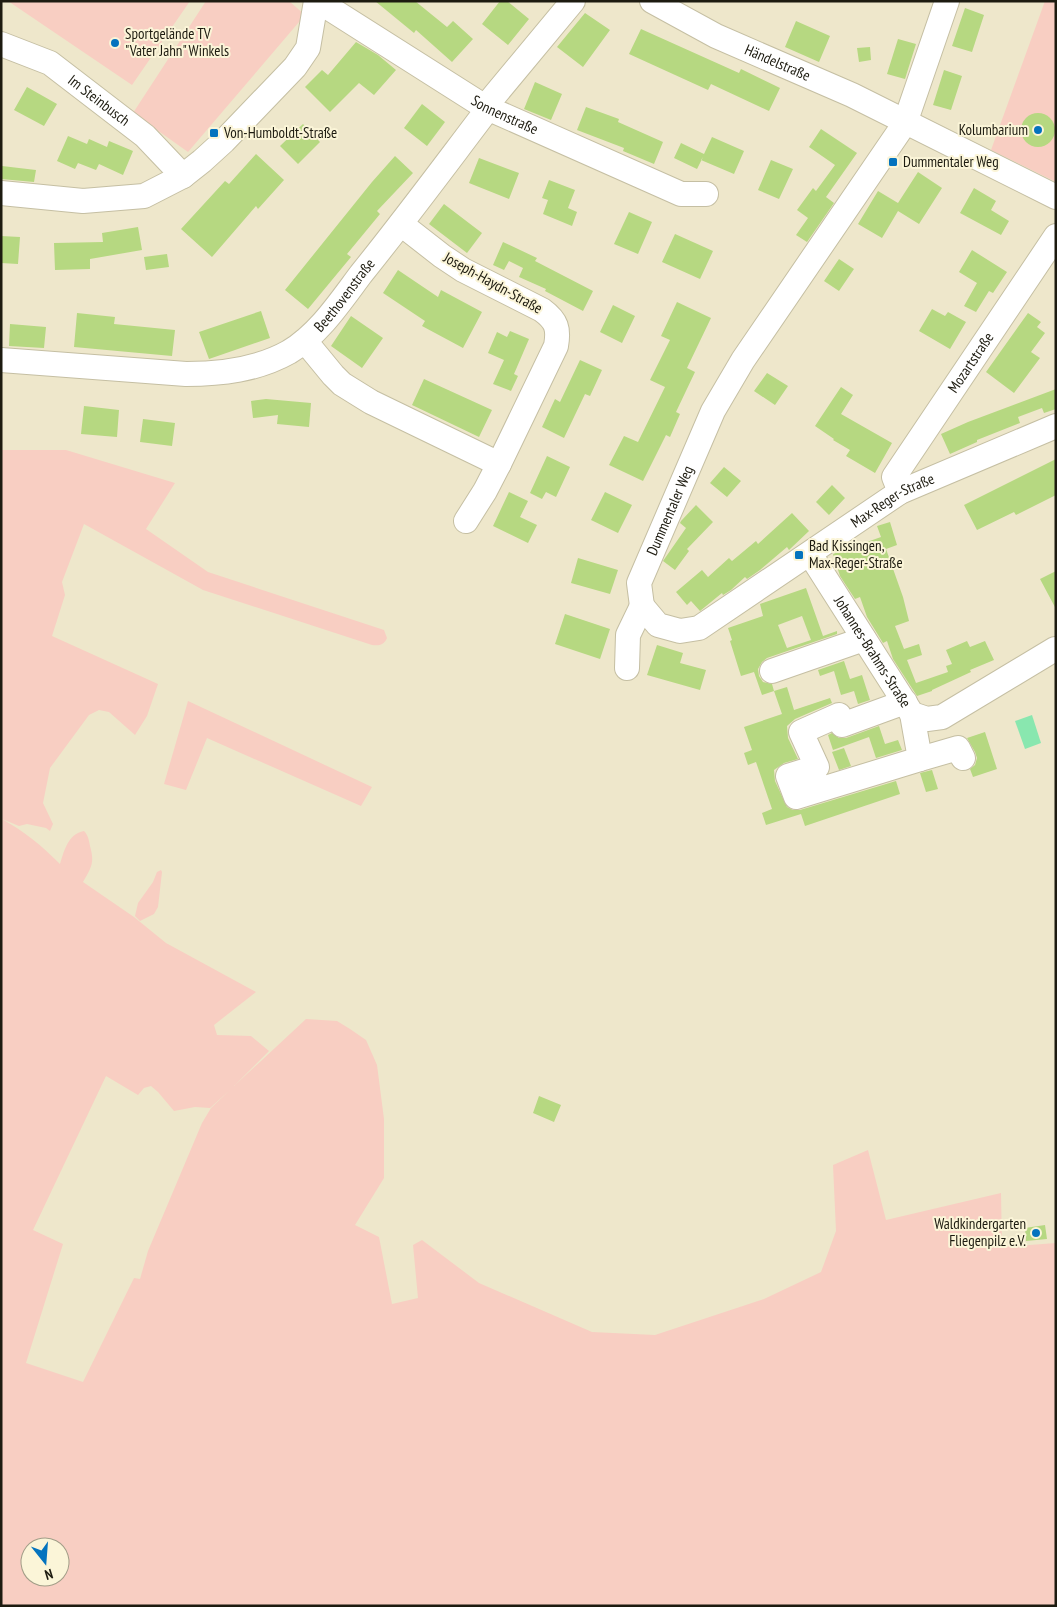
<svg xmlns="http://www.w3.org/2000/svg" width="1057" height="1607" font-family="'PT Sans Narrow',sans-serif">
  <rect width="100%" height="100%" fill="#eee7cb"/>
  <path fill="#f8cec2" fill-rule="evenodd" d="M 8,1 L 190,1 L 132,85 Z
    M 206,1 L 289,1 L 305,15 L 188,152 L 133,113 Z
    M 1045,1 L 1056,1 L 1056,182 L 991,150 Z
    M 1,450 L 66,450 L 175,483 L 146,529 L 208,572 L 384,630 L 387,638 C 384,645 379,646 372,645 L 203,590 L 84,524 L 62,582 L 65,595 L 52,636 L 158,684 L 147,716 L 135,735 L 109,712 L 99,710 L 89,715 L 50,768 L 43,803 L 53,824 L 50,831 L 46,828 L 27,824 L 19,826 L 2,819 C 25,832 41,845 60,864 C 64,851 68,834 84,831 C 88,835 89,840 90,846 C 95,863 91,868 83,882 L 134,917 L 166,943 L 256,992 L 214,1025 L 217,1035 L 251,1036 L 269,1051 L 234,1086 L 306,1019 L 337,1021 L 350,1029 L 366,1040 L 377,1065 L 384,1119 L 384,1178 L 355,1225 L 379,1237 L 392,1304 L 418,1298 L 413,1245 L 422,1240 L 479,1283 L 592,1332 L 655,1335 L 764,1299 L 821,1272 L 836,1231 L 833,1165 L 868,1150 L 886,1220 L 1001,1193 L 1002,1247 L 1056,1243 L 1056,1606 L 1,1606 ZM 106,1076 L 138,1095 L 144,1088 L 151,1086 L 158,1092 L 174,1111 L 195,1107 L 210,1108 L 230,1090 L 211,1108 L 202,1123 L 148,1251 L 140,1279 L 134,1278 L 83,1382 L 26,1363 L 63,1244 L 33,1230 ZM 30,1547 L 60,1547 L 60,1577 L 30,1577 Z
    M 188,701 L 372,787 L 361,806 L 207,738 L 186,790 L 164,784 Z
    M 161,870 L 162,872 L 158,907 L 154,914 L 140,921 L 135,916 L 138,903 L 153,882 L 157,872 Z"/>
  <path fill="#89e7af" d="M 1032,715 L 1041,743 L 1025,749 L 1015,721 Z"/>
  <path fill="#b6d881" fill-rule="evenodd" d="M 375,1 L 415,1 L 447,27 L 453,21 L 473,39 L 452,62 L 416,30 L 414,33 Z
    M 500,1 L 507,1 L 529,19 L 508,45 L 482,24 Z
    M 965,8 L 984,15 L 972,52 L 952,46 Z
    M 585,13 L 610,30 L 583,67 L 557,47 Z
    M 796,21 L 830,36 L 819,62 L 785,47 Z
    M 641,29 L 739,73 L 741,69 L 780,88 L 769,111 L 711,84 L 708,90 L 629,54 Z
    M 898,39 L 916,44 L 905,79 L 887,74 Z
    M 356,42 L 378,55 L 396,70 L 374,95 L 359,83 L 330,112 L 305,87 L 322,70 L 328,75 Z
    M 870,47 L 871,60 L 859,62 L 857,48 Z
    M 944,70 L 962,76 L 951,110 L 933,105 Z
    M 535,82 L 562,94 L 551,120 L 524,109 Z
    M 27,87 L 57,104 L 44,126 L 14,110 Z
    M 422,104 L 445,122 L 427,146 L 404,128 Z
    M 586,107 L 619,119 L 618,122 L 663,142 L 654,164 L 623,151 L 624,148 L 577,130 Z
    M1021 130a17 17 0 1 1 34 0a17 17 0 1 1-34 0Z
    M 303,124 L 320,142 L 298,164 L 280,146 Z
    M 821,129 L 857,153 L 826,197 L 834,203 L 807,242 L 796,235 L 808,218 L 797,210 L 813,188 L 816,191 L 835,165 L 809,147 Z
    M 68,136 L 87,144 L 89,139 L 107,147 L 109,141 L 133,151 L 123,175 L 99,164 L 96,170 L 78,163 L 75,169 L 57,161 Z
    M 712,137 L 744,151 L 734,174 L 701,160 L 703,157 L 697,169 L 674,158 L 681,143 L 704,154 Z
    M 256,154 L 284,180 L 258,209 L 256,206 L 212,257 L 181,229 L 225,181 L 229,184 Z
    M 395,156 L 413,173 L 377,211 L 380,214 L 347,254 L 351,257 L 308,309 L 285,290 L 372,182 Z
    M 479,158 L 519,173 L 509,199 L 469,183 Z
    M 771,160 L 793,169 L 779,199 L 758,190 Z
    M 2,166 L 36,170 L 34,182 L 1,179 Z
    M 918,172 L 942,188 L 919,224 L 898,211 L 882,238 L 858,224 L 878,191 L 898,203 Z
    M 549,180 L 575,190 L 568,208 L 577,212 L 572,226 L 543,214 L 548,200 L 542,198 Z
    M 974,188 L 996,201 L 991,210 L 1009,221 L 1001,235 L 960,213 Z
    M 444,204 L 482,233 L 467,253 L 429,224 Z
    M 629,212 L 652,222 L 638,254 L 614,244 Z
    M 138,227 L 142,250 L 90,259 L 90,269 L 55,270 L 54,243 L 103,242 L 102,233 Z
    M 675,234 L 713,251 L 700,279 L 662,262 Z
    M 1,236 L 20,237 L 18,264 L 1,263 Z
    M 503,242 L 537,258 L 535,261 L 593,291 L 583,311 L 545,291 L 546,289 L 519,277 L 523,268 L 509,261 L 504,270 L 493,265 Z
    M 972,250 L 1007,272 L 993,293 L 989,291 L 976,312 L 964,306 L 977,283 L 959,272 Z
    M 167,254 L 169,267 L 146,270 L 144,257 Z
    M 839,259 L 854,269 L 839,291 L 824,281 Z
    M 398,270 L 438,297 L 441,290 L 482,312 L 463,348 L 422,326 L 425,321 L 383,293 Z
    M 677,302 L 711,318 L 687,368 L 695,372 L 676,412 L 680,414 L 670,437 L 666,435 L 643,481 L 609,465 L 624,436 L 638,442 L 665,387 L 650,380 L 670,340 L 661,336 Z
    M 613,305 L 635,316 L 622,343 L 600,332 Z
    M 932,309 L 945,316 L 948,312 L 966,322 L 950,349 L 919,331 Z
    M 261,311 L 270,338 L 209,359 L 199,332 Z
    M 77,313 L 115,317 L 114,324 L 175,330 L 172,356 L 74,347 Z
    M 1028,313 L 1041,322 L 1037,327 L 1045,333 L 1031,352 L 1040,358 L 1014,393 L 986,372 Z
    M 351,316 L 383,338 L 362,368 L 331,346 Z
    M 10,324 L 46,327 L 44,348 L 9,346 Z
    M 510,331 L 529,339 L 514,374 L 518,376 L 511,391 L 493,384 L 504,360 L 488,353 L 497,332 L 507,337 Z
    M 580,360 L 602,370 L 590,396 L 585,394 L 564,438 L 542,427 L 555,399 L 560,402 Z
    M 767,373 L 788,386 L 775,405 L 754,391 Z
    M 424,379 L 492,410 L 479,437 L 412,405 Z
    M 841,387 L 853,395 L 841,414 L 892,443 L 875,473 L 846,456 L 850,450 L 833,440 L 834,439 L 815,426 Z
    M 1056,389 L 1056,409 L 1044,413 L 1042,408 L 1018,417 L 1020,423 L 977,440 L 977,442 L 950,454 L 941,434 L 968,422 Z
    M 266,399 L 311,403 L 309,427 L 277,424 L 278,415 L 253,418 L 251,401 Z
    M 84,406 L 119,410 L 117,437 L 81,434 Z
    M 143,419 L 175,423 L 172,446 L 140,442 Z
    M 547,456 L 570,467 L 556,497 L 546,492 L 542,499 L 530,493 Z
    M 1056,459 L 1056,495 L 1016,515 L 1014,512 L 977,530 L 964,505 Z
    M 724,467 L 741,481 L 727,497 L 710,483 Z
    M 832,485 L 845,498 L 829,515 L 816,502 Z
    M 509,492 L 528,501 L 520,517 L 537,525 L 528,543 L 493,526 Z
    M 605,492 L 632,505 L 618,533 L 591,520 Z
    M 696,505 L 713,522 L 687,549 L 689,551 L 675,570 L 663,561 L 686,528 L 680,523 L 681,521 Z
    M 792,513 L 809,531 L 789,550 L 787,547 L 760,570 L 747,579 L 745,577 L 731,590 L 723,595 L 722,593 L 700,611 L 691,601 L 687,605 L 676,592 L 702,570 L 708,577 L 729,558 L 732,561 L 756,541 L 758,544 Z
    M 890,522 L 897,545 L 886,549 L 903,597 L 909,621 L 895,626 L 904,649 L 919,644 L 922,655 L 907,660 L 916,683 L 948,672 L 946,666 L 952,664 L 946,650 L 967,641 L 970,647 L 985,641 L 994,660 L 970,670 L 971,672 L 932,690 L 932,691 L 917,696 L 893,659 L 887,641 L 883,643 L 867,617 L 860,597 L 855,599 L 840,576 L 833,554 L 881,537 L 877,526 Z
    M 578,558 L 618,570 L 610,594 L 571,583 Z
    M 1056,571 L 1056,609 L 1040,579 Z
    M 806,588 L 823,636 L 837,631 L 837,634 L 767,658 L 762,662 L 758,669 L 759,676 L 763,682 L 772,684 L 774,691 L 762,695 L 754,672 L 741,676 L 730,641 L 732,640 L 728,628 L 763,616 L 760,604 ZM 802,616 L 811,640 L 787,648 L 778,625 Z
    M 565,614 L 610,629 L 600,659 L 555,644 Z
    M 657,645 L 683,653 L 680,663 L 706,670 L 700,690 L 647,675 Z
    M 844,661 L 850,679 L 862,675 L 870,700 L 858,704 L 854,691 L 841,695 L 834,671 L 820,676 L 818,670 Z
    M 787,687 L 794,710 L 830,698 L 832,703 L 795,719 L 787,726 L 788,738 L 798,759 L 784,763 L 774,770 L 775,781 L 787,807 L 793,810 L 800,810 L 896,781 L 900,794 L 805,826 L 801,814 L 766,825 L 762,813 L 772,809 L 756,762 L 748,765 L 744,753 L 752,750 L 744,727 L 782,714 L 774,691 Z
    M 879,726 L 885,744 L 898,740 L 902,750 L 876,758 L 869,737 L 833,750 L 828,735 L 832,733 L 839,738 L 846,738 Z
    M 985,732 L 997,769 L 973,777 L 970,769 L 975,765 L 977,758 L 975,752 L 967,738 Z
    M 844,748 L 851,766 L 839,770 L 832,752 Z
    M 932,770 L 938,789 L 926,792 L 920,773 Z
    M 539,1096 L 561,1105 L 554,1122 L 533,1113 Z
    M 1045,1225 L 1047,1239 L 1026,1241 L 1025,1228 Z"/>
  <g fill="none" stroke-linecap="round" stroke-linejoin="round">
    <g stroke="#c5bfa3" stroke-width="26">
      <g id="minor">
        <path id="s1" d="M 318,1 L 485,107 L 681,194 L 706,194"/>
        <path id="s2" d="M 652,1 L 716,36 L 852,95 L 1056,197"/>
        <path id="s3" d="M 1,44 L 50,63 L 145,136 L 183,176"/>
        <path d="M 1,193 L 83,201 L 144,196 L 183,176 L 202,161 L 224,141 L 295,67 L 308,48 L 316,1"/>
        <path d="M 305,341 L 333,375 L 342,384 L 371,402 L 499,464 L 556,346 C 559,329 557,321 542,310 L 463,270 L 442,256 L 401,224"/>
        <path id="s4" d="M 1,360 L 186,374 C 221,374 257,370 289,352 C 319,334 340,302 361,274 C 403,222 443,168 484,114 L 485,107 L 573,1"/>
        <path id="s5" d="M 900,492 L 894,477 L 1056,236"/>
        <path d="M 466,521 L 485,491 L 499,464"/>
        <path id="s6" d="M 810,554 L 912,714 L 927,719 L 942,717 L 1055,649"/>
        <path id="s7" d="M 642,606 L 639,583 L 713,411 L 743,360 L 905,123 L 947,1"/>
        <path id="s8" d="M 642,606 L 658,625 L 680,631 L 699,628 L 900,492 L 1056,426"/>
        <path d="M 627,668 L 628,635 L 642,606"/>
        <path d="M 772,671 L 864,639"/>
        <path d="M 905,702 L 842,725 L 839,715 L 801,732 L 817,767 L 788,776 L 796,797 L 920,759 L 912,714"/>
        <path d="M 920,759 L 958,748 L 963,758"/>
      </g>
    </g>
    <use href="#minor" stroke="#fff" stroke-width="24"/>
  </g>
  <g fill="#0473be" stroke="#fbf5d8" stroke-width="2">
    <circle cx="115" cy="43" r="5"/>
    <circle cx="1038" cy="130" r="5"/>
    <rect x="209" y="128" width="10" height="10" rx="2.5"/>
    <rect x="888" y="157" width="10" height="10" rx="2.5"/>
    <rect x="794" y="550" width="10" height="10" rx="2.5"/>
    <circle cx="1036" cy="1233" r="5"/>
  </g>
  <g text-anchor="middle" stroke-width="4" stroke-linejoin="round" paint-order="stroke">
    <g font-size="15" fill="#1d1b10" stroke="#fbf5d8" text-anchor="start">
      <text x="125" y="39">Sportgelände TV<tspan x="125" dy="17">"Vater Jahn" Winkels</tspan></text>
      <text x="1028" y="135" text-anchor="end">Kolumbarium</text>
      <text x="224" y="138">Von-Humboldt-Straße</text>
      <text x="903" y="167">Dummentaler Weg</text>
      <text x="809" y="551">Bad Kissingen,<tspan x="809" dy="17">Max-Reger-Straße</tspan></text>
      <text x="1026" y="1229" text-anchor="end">Waldkindergarten<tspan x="1026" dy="17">Fliegenpilz e.V.</tspan></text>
    </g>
    <g font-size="15" fill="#1d1b10" stroke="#fbf5d8">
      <text dy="5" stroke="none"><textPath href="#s2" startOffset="140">Händelstraße</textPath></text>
      <text dy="5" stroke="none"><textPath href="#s3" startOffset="114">Im Steinbusch</textPath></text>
      <text dy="5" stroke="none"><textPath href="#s1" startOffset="219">Sonnenstraße</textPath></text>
      <text transform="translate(493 283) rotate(29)" y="5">Joseph-Haydn-Straße</text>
      <text dy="5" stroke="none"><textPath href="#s4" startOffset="372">Beethovenstraße</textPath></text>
      <text dy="5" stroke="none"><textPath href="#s5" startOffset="154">Mozartstraße</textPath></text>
      <text dy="5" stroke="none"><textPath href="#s8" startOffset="299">Max-Reger-Straße</textPath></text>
      <text dy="5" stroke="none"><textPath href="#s7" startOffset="102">Dummentaler Weg</textPath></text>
      <text dy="5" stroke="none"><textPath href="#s6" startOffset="116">Johannes-Brahms-Straße</textPath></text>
    </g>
  </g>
  <rect width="1057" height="1607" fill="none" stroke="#1d1b10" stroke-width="5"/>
  <g transform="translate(45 1562) rotate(163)"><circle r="24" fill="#fbf5d8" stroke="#a29e88"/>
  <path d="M0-4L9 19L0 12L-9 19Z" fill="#0473be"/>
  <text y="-8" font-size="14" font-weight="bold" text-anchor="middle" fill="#1d1b10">N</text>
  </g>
</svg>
